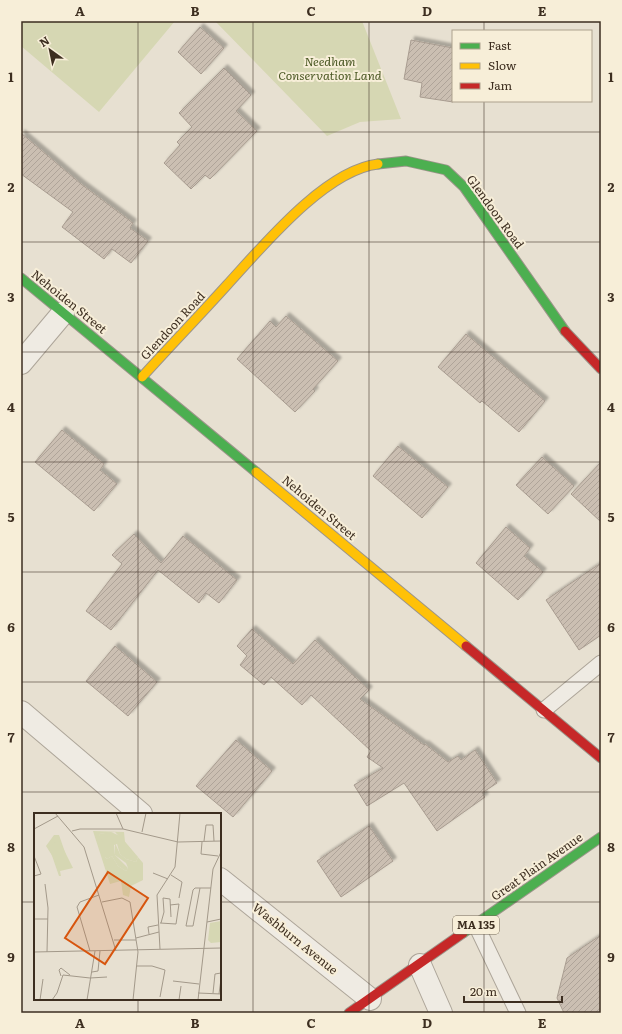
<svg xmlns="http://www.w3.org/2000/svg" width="622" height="1034" font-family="Literata,serif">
  <defs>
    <pattern id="building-hatch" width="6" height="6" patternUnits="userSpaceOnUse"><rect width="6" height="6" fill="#cbbfb2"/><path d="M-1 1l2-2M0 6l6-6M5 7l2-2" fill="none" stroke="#afa499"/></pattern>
    <filter id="shadow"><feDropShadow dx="3.5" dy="-3.5" stdDeviation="1" flood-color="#0004"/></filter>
  </defs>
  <rect width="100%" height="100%" fill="#e7e0d1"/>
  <path fill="#d6d7b3" d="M 21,21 L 175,21 L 99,112 L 21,46 Z
    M 215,21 L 362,21 L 401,119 L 360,122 L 327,136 Z"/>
  <path fill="url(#building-hatch)" stroke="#a89c90" filter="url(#shadow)" d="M 200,27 L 224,48 L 201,74 L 178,52 Z
    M 411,40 L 453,48 L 453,102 L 420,97 L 422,83 L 404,79 Z
    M 224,68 L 251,95 L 236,111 L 257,131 L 210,179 L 205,175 L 191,189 L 164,163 L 180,145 L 177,142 L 192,127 L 179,113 Z
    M 21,133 L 81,184 L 133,223 L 130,228 L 148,241 L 131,263 L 112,249 L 104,259 L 62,227 L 73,212 L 21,174 Z
    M 286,316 L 338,361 L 313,389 L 315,391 L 295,412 L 237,359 L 270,321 L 276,327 Z
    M 466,334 L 545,401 L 519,432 L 482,401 L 480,403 L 438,367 Z
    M 62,430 L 104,464 L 100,470 L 117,484 L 94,511 L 35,462 Z
    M 398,446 L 448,487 L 422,518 L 373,476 Z
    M 542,457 L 574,486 L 548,514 L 516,485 Z
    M 601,462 L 601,522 L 571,494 Z
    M 506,527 L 530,548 L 524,556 L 543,572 L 518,600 L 476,563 Z
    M 134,534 L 161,563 L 183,536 L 237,580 L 219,603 L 206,593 L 199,603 L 158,570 L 111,630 L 86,611 L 122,564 L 112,555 Z
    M 601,563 L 601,635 L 579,650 L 546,600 Z
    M 252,629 L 293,664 L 315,640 L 369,690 L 360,699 L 424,745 L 425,744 L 448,762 L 458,756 L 461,760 L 475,750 L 497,783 L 482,793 L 485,797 L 437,831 L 404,783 L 367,806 L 354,785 L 383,768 L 367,757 L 371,751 L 311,695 L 302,705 L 271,677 L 264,685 L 240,665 L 247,656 L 237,646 Z
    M 115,646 L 157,682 L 128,716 L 86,681 Z
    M 236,740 L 272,771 L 233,817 L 196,786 Z
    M 369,826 L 393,861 L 341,897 L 317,861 Z
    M 601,935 L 601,1013 L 564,1013 L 557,998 L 567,958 Z"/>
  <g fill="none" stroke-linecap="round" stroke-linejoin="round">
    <g stroke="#ada599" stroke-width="17">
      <path id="lane" d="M 544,710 L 601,663
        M 476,925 L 518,1013"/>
    </g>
    <g stroke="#ada599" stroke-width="24">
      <path id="street" d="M 21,363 L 63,313
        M 21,712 L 141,814
        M 220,879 L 370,999
        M 420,965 L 441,1013"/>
    </g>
    <g stroke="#9c958a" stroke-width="11">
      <path id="fast" d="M 378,164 L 406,161 L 446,170 L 464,187 L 565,331
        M 21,278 L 256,472
        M 463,933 L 601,837"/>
    </g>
    <g stroke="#9c958a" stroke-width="11">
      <path id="slow" d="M 142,377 C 170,346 199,316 227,285 C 262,247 325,170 378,164
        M 256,472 L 466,646"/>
    </g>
    <g stroke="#9c958a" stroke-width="11">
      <path id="jam" d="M 565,331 L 601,369
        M 466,646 L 601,758
        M 349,1013 L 463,933"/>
    </g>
    <use href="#lane" stroke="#efebe3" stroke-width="15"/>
    <use href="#street" stroke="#efebe3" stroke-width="22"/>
    <use href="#fast" stroke="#4caf50" stroke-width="9"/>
    <use href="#slow" stroke="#ffc107" stroke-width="9"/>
    <use href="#jam" stroke="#c62828" stroke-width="9"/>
  </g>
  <path fill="none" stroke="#3d2e20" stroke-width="1" stroke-opacity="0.55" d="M 138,21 L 138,814M 253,21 L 253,1013M 369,21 L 369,1013M 484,21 L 484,31M 484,101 L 484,1013M 21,132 L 601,132M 21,242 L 601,242M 21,352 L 601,352M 21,462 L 601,462M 21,572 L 601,572M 21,682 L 601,682M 21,792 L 601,792M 21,902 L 35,902M 220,902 L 601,902M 138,999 L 138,1013"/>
  <g text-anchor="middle" stroke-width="4" stroke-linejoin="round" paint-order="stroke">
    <rect fill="#f7eed8" stroke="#756857" stroke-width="1" x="453" y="916" width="46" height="18" rx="3"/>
    <g font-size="11" font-weight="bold" fill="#3d2e20">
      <text x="476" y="929">MA 135</text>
    </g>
    <g font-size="12" font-style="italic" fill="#4d5a26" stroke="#f7eed8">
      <text x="330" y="66">Needham<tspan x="330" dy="14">Conservation Land</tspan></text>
    </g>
    <g font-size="12" fill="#3d2e20" stroke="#f7eed8">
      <text transform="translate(495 212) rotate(54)" y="4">Glendoon Road</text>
      <text transform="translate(69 302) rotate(39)" y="4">Nehoiden Street</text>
      <text transform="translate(173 326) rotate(-47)" y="4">Glendoon Road</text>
      <text transform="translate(319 508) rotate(40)" y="4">Nehoiden Street</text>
      <text transform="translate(537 867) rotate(-35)" y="4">Great Plain Avenue</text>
      <text transform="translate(295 939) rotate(39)" y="4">Washburn Avenue</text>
    </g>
  </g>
  <g transform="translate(34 813)">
    <rect width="187" height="187" fill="#e7e0d1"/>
    <path d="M 77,19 L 86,23 L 104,44 L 102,49 L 92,46 L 86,41 L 83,31 L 80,32 L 81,42 L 94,55 L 92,58 L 84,53 L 78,43 L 73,46 L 71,44 L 65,21 ZM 20,22 L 25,22 L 32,42 L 19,44 L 12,33 Z" fill="#d6d7b3"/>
    <path d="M 59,18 L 90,19 L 91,29 L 109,50 L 109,67 L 97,73 L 95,84 L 89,82 L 87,68 L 76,71 ZM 81,19 L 104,44 L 102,49 L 92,46 L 86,41 L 81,30 L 81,42 L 92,50 L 94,55 L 92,58 L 84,53 L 78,43 L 73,46 L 71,44 L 71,34 L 65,21 ZM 25,27 L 39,55 L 26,58 L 27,63 L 25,63 L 15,34 ZM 187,108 L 187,129 L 177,130 L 174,127 L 176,110 Z" fill="#d6d7b3" fill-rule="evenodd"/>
    <path fill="none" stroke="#a3998a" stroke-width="1" d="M 21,0 L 50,34 L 82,138M 82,0 L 89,16M 0,16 L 24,3M 38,18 L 46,16 L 89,16 L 144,29 L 187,28M 108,19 L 112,0M 170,28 L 172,12 L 179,12 L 180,28M 168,29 L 167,41 L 184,43M 0,43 L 7,61 L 0,63M 119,60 L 134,66M 137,62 L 148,69 L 145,85M 11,71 L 14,95 L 13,139M 166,75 L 159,113 L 152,113 L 159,77 L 161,75 L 177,75M 68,89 L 88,85 L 96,89 L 104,139 L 99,187M 0,106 L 14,106M 173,109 L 187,106M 126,110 L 142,111 L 145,91 L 136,92M 127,110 L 130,99 L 129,85 L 136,86 L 137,104M 115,121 L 114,114 L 124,112M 102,125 L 125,119M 80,127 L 102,127M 126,136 L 123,82 L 141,54 L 146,0M 56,138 L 43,94 L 46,89 L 65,82M 0,139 L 187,135M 103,153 L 118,153 L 131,157 L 126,184M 58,159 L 64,158 L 66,138M 27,163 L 25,157 L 27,155 L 36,162M 139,168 L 165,171M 164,180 L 187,181M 179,180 L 181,161 L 187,160M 185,181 L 187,166M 6,187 L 9,166M 18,187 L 23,180 L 29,162 L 56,165 L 73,164M 53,187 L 61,138M 145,187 L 147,173M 164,187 L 179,56 L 187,39"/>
    <path fill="#d7550e" fill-opacity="0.15" stroke="#d7550e" stroke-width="2" d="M 74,59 L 114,85 L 71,151 L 31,125 Z"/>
    <rect width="187" height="187" fill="none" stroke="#3d2e20" stroke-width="2"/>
  </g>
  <rect width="622" height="1034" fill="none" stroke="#f7eed8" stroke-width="44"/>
  <rect x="452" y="30" width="140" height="72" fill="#f7eed8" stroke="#ada18e"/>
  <rect x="460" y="43" width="20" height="6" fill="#4caf50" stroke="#ada18e"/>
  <text x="488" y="50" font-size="12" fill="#3d2e20">Fast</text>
  <rect x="460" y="63" width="20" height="6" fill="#ffc107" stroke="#ada18e"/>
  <text x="488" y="70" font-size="12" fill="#3d2e20">Slow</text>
  <rect x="460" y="83" width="20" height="6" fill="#c62828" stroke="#ada18e"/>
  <text x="488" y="90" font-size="12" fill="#3d2e20">Jam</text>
  <g transform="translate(50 50) rotate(327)" stroke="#f7eed8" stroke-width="3" paint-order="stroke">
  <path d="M0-3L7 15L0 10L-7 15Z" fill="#3d2e20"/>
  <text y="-6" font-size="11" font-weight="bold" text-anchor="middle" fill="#3d2e20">N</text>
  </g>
  <path d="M464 996v6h98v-6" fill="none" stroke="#3d2e20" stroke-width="2"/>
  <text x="470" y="996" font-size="12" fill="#3d2e20" stroke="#f7eed8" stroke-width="3" paint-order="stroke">20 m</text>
  <rect x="22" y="22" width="578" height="990" fill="none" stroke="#3d2e20" stroke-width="1.5"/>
  <g font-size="13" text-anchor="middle" font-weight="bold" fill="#3d2e20">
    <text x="80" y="16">A</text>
    <text x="195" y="16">B</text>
    <text x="311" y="16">C</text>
    <text x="427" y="16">D</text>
    <text x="542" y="16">E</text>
    <text x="11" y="82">1</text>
    <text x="611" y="82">1</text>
    <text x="11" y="192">2</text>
    <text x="611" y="192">2</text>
    <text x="11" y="302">3</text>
    <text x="611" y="302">3</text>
    <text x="11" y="412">4</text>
    <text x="611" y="412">4</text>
    <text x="11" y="522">5</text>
    <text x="611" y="522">5</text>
    <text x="11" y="632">6</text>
    <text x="611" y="632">6</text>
    <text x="11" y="742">7</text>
    <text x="611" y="742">7</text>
    <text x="11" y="852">8</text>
    <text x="611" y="852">8</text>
    <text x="11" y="962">9</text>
    <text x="611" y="962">9</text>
    <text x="80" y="1028">A</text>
    <text x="195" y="1028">B</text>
    <text x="311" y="1028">C</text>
    <text x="427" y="1028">D</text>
    <text x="542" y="1028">E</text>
  </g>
</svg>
